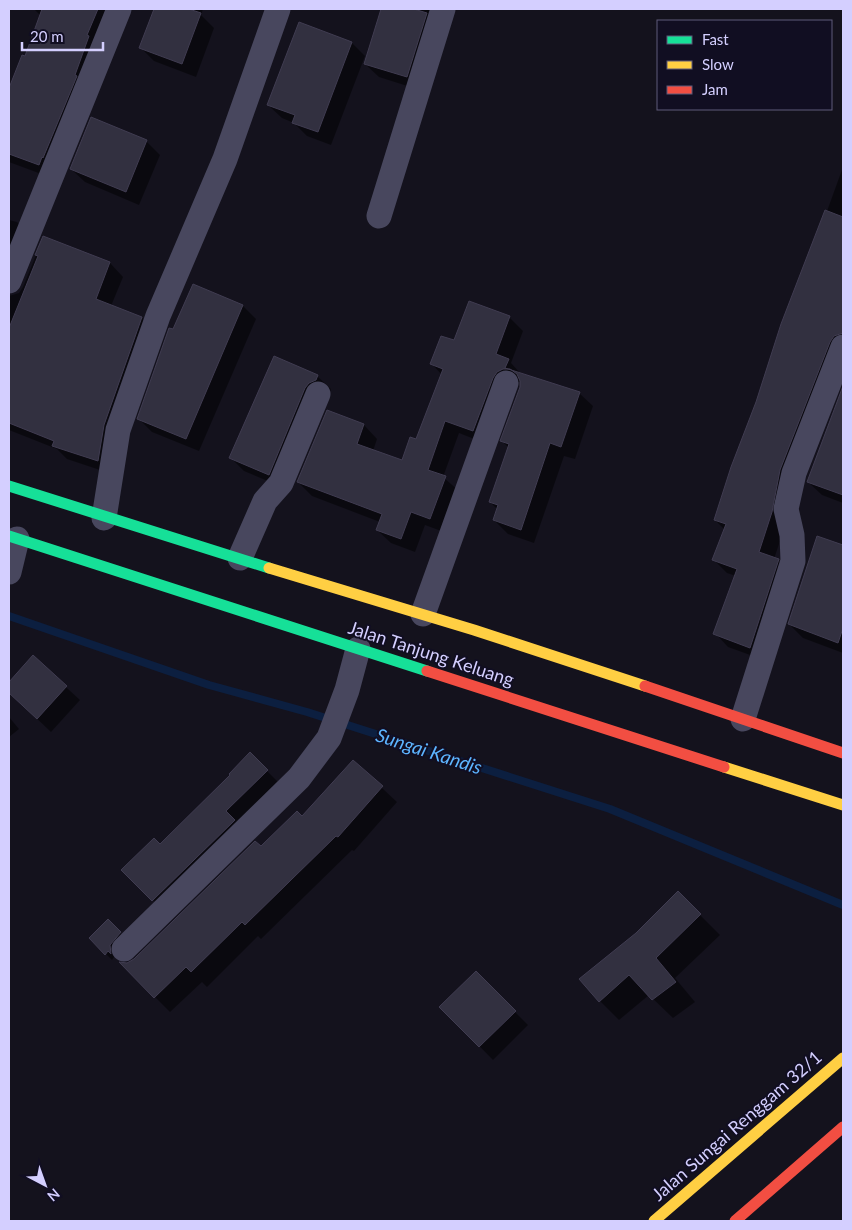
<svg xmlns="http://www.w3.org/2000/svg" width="852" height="1230" font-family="Lato,sans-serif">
  <rect width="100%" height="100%" fill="#14121d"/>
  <path fill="#0007" d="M 34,9 L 113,9 L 52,178 L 9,162 L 9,92 L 22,56 L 26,58 L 41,16 Z
    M 155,9 L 203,9 L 201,15 L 214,28 L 196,77 L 154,61 L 141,48 Z
    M 383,9 L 446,9 L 420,90 L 379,77 L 365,64 Z
    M 352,43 L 365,56 L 331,145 L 307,136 L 294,123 L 282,118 L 268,105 Z
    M 146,141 L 160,155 L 139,205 L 85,182 L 71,169 Z
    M 843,167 L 843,352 L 774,559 L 778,560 L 791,574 L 764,660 L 728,647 L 715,633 L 736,576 L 727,573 L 713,559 L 725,530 L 715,520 Z
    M 9,220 L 17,222 L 30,236 L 9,289 Z
    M 43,238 L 110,263 L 123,277 L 111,306 L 142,318 L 155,332 L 112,474 L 67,459 L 57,449 L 9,430 L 9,296 L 19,293 L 23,287 Z
    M 243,306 L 256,319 L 199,451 L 152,432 L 139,419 L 174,331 Z
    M 509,317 L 523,331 L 511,363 L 521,374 L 579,393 L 593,406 L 575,459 L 564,456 L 534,543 L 508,534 L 494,520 L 498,510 L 490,502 L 509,448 L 502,441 L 521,388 L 521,382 L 517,382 L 487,444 L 459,433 L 443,477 L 459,491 L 444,532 L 425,525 L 415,552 L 391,543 L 377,530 L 380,522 L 312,496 L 298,482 L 328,411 L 364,425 L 377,439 L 373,451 L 402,462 L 417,441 L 442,375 L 432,364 L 454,342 Z
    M 274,358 L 317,376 L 331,389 L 282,487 L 244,471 L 231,458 Z
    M 843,389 L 843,503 L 822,495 L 808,482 Z
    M 818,537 L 843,547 L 843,653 L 803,638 L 789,624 Z
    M 33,657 L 80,700 L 51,732 L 9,692 L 9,684 Z
    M 9,717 L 19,729 L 9,737 Z
    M 250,754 L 285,789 L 171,918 L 123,870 L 160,845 L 232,775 Z
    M 353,761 L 397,802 L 354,851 L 352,850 L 261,939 L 258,936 L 207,987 L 202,982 L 170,1012 L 122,964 L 127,964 L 135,960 L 261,848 L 302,818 Z
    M 678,893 L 720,935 L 675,978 L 695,1002 L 673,1018 L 649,995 L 619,1020 L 600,1001 L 637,934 Z
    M 108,921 L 126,939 L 112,960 L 90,938 Z
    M 476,973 L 528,1025 L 493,1060 L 441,1007 Z"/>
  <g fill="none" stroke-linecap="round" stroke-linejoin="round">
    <path stroke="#0c1f40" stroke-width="8" d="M 9,616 L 209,685 L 307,712 L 610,809 L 843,905"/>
  </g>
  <path fill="#323040" stroke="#403c51" d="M 42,9 L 98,9 L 87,35 L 89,36 L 75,75 L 77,76 L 43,158 L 42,157 L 39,165 L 9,154 L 9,88 L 22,55 L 25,56 Z
    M 154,9 L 189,9 L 201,13 L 182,64 L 139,48 Z
    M 381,9 L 414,9 L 427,13 L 407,77 L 364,64 Z
    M 299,22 L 352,42 L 318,132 L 292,123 L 295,115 L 267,105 Z
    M 91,117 L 147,140 L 126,192 L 70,169 Z
    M 825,210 L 843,217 L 843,333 L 834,336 L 830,342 L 780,470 L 772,512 L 759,552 L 779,559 L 750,648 L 713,634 L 737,569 L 712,560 L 726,524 L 714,520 L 731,467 L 756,402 L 781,324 Z
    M 43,236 L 110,262 L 96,299 L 142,317 L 104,425 L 98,461 L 52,446 L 54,441 L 9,423 L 9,328 L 38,256 L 35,255 Z
    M 193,284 L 243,305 L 186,439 L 137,419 L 169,328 L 173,329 Z
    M 469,301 L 510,316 L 496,354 L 509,359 L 505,368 L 580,392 L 561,447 L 550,443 L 521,530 L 493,520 L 498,505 L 489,502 L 509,444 L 500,441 L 520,387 L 520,381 L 517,374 L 510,369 L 503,369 L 497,372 L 493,378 L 473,431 L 445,421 L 428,470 L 446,476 L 430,519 L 411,512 L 401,539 L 376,530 L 382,514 L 297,482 L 327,410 L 364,424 L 357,444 L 402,460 L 410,437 L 416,439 L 443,369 L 430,364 L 441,336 L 454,340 Z
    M 274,356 L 318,375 L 316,380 L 309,383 L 305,388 L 269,475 L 229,458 Z
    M 843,386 L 843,495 L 807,482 Z
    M 817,536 L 843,545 L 843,628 L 838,643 L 788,624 Z
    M 33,655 L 67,686 L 37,719 L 9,693 L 9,682 Z
    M 250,752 L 268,770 L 226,811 L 235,820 L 152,901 L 121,870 L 154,838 L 160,844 L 230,775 L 229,774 Z
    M 353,760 L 383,786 L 338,837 L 336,836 L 245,925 L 242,922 L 191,972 L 186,967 L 154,998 L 119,962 L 127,963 L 134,959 L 255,841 L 261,846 L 297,811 L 302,816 Z
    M 678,891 L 701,914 L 656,958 L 676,982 L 652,1000 L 629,975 L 599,1002 L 579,979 L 636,933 Z
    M 108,919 L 121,932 L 110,945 L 111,954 L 108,951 L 105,955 L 89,938 Z
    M 476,971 L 516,1011 L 479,1047 L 439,1007 Z"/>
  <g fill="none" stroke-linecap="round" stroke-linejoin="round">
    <path stroke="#48475e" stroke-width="25" d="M 379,216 L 443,9
      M 9,281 L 119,9
      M 104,518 L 118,430 L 158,316 L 225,159 L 278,9
      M 240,558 L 265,501 L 281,483 L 318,394
      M 9,572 L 17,539
      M 423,614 L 506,383
      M 743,719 L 793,561 L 792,535 L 786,509 L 794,473 L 843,347
      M 124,949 L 299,778 L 329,738 L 347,690 L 358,649"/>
    <path stroke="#16e098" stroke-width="11" d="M 9,486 L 269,568
      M 9,536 L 427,671"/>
    <path stroke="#ffcf43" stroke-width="11" d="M 269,568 L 474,630 L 645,686
      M 724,767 L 843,805
      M 654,1221 L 843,1058"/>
    <path stroke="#f24e42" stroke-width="11" d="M 427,671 L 724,767
      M 645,686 L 843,753
      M 735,1221 L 843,1127"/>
  </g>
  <g text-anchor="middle" stroke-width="4" stroke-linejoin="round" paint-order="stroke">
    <g font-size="18" fill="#d4cfff" stroke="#110e22">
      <text transform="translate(431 654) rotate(18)" y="6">Jalan Tanjung Keluang</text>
      <text transform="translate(737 1126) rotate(-41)" y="6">Jalan Sungai Renggam 32/1</text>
    </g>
    <g font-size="19" font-style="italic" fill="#5db5ff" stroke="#110e22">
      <text transform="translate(429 751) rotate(18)" y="7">Sungai Kandis</text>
    </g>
  </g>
  <rect width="852" height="1230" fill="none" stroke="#d4cfff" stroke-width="20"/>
  <rect x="657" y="20" width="175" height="90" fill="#110e22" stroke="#5f5b7a"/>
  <rect x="667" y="36" width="25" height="8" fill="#16e098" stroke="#5f5b7a"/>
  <text x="702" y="45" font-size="15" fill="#d4cfff">Fast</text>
  <rect x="667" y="61" width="25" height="8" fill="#ffcf43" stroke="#5f5b7a"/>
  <text x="702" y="70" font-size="15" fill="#d4cfff">Slow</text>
  <rect x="667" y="86" width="25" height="8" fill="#f24e42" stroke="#5f5b7a"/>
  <text x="702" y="95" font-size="15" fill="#d4cfff">Jam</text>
  <g transform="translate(45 1185) rotate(139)" stroke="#110e22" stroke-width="4" paint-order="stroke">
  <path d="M0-4L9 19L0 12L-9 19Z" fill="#d4cfff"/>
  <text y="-8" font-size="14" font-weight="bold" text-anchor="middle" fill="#d4cfff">N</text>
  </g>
  <path d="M22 42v8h81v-8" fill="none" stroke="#d4cfff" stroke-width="2.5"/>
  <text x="30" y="42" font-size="15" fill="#d4cfff" stroke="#110e22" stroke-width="4" paint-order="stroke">20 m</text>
</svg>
